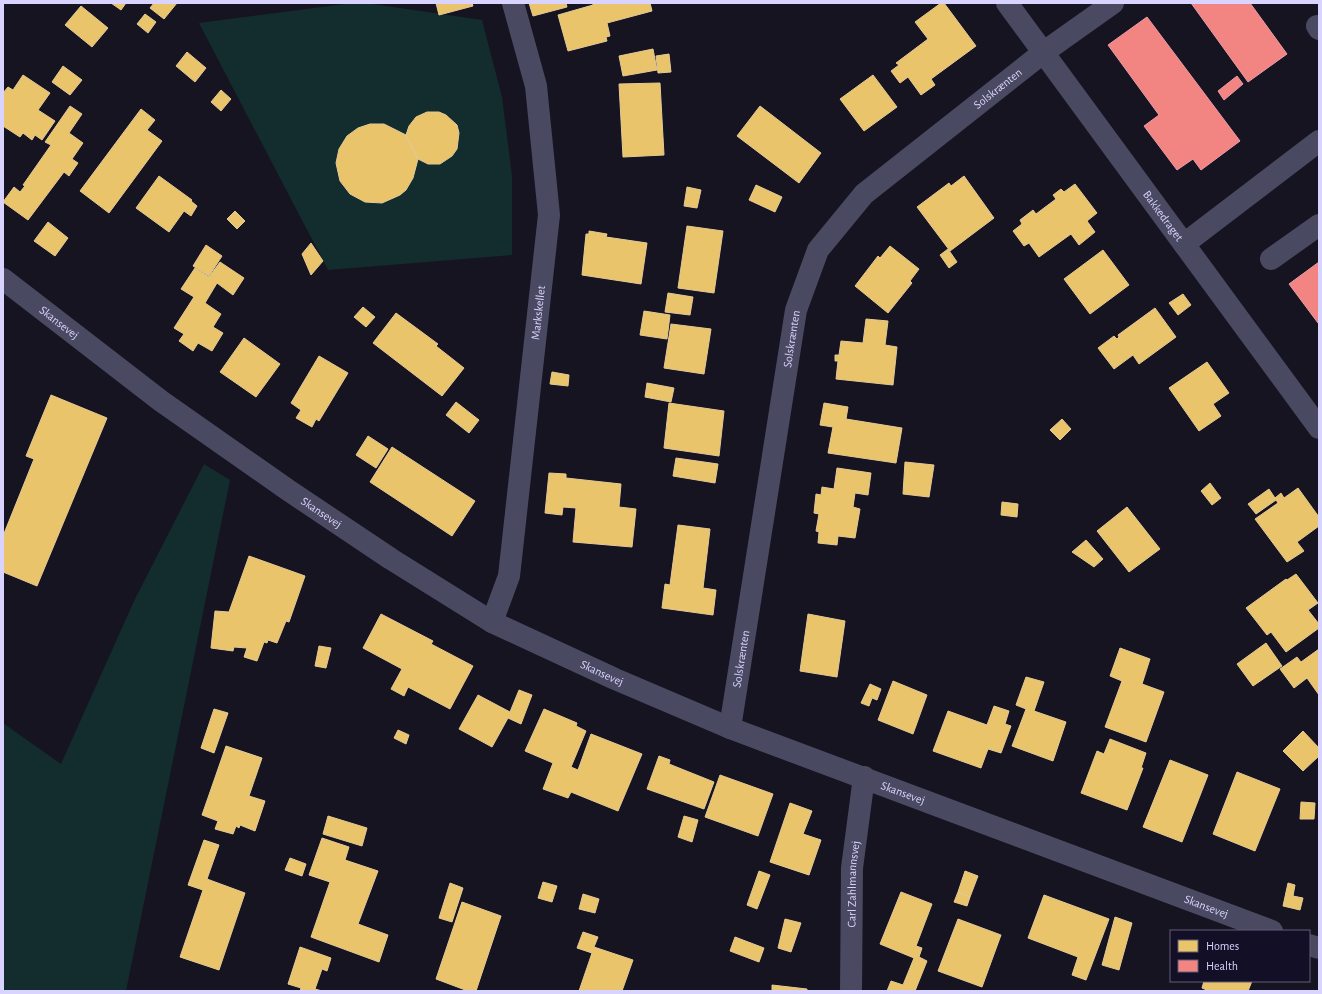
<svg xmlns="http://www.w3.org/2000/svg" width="1322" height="994" font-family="'Alegreya Sans',sans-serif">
  <rect width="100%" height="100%" fill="#161421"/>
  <path fill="#132c2d" d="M 353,3 L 366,3 L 482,20 L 502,97 L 512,176 L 512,255 L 328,270 L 199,23 Z
    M 204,464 L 230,480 L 126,991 L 3,991 L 3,723 L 61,764 L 134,601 Z"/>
  <path fill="#e9c46a" stroke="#e4c997" d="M 111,3 L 126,3 L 121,10 Z
    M 154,3 L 177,3 L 164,19 L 150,8 Z
    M 436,3 L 472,3 L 473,6 L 439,15 Z
    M 529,3 L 566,3 L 567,7 L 533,16 Z
    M 593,3 L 650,3 L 652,11 L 607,23 L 610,36 L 606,37 L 607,41 L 568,51 L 558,15 L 593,5 Z
    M 941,3 L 944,3 L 976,46 L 931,79 L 935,85 L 921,95 L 908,77 L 900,83 L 891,71 L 899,65 L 896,63 L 928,39 L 915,22 Z
    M 81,6 L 108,28 L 92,47 L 65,25 Z
    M 145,14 L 156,22 L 148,33 L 137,24 Z
    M 653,49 L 657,70 L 623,76 L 619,56 Z
    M 187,52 L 206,68 L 195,82 L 176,66 Z
    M 669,54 L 671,72 L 658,73 L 656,56 Z
    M 63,66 L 82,80 L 70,95 L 52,82 Z
    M 23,75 L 50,93 L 38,110 L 55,121 L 42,140 L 35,135 L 32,140 L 23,133 L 20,137 L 3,126 L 3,93 L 8,87 L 13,90 Z
    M 873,75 L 897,107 L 864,131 L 840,99 Z
    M 660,83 L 664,155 L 623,157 L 619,84 Z
    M 221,90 L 231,99 L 221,111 L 211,102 Z
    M 70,106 L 82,114 L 69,133 L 83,143 L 72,159 L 78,163 L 69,176 L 64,172 L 28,220 L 3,202 L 14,187 L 20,192 L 25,186 L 23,185 L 51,145 L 45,142 Z
    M 760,106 L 821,153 L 799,183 L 737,136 Z
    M 141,109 L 155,120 L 147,130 L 162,141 L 109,213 L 80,191 Z
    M 427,112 L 439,112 L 446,115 L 457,125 L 459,133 L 457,149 L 452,156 L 440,164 L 428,164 L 418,159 L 406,135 L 409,126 L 416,117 Z
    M 370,124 L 384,124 L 406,135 L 418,159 L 413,178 L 406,190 L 400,195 L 382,203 L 365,202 L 350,194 L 340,181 L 336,163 L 339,149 L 347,136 L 358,128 Z
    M 159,176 L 192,200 L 191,201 L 197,206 L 191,216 L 184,211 L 169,232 L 136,208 Z
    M 964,176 L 994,218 L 950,251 L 917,207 L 949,183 L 951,186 Z
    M 1075,184 L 1097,213 L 1087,221 L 1095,232 L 1079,245 L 1071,234 L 1039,257 L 1029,243 L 1024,246 L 1013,231 L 1022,224 L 1020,220 L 1033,210 L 1036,214 L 1056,199 L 1053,195 L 1061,189 L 1064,192 Z
    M 756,185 L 782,197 L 775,212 L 749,200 Z
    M 687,187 L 701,190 L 697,208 L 684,206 Z
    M 235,211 L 245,221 L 237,229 L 227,219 Z
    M 48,222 L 68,238 L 55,256 L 34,241 Z
    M 687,226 L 723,231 L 714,293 L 678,288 Z
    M 589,231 L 607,234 L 606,237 L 647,243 L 641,284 L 582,275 L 586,234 L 589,234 Z
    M 311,243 L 323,261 L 311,275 L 302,254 Z
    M 206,245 L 222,256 L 209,276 L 193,266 Z
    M 890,246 L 919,269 L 910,281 L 912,283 L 888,313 L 855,286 L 878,256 L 880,258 Z
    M 948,249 L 957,262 L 949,268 L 940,255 Z
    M 1103,250 L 1129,285 L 1090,314 L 1064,279 Z
    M 220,262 L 244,278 L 233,295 L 217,283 L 205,303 L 221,314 L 213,327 L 223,333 L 212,351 L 198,343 L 193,351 L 179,341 L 184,334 L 174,328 L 194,297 L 181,289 L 195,268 L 209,277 Z
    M 668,293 L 693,297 L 690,315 L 665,312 Z
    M 1183,294 L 1191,305 L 1178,315 L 1169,303 Z
    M 363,307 L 375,317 L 366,327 L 354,317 Z
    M 1155,308 L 1176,337 L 1139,364 L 1133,355 L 1114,369 L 1098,348 L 1114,336 L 1117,339 L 1119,337 L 1118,335 Z
    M 644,311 L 670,315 L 667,339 L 640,335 Z
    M 396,313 L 438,344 L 436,346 L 464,368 L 442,396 L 373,343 Z
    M 866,319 L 888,321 L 885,345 L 897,347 L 893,385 L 836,379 L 838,361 L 835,361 L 835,355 L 839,355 L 841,341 L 863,343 Z
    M 671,324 L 711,329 L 704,374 L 664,368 Z
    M 244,338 L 280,364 L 256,397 L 220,372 Z
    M 319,356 L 348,373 L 319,421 L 316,419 L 312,427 L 296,418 L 301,410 L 291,403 Z
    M 1207,362 L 1229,393 L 1213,404 L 1221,416 L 1199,431 L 1169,388 Z
    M 552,372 L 569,375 L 568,386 L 550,384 Z
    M 647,383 L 674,388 L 671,402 L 645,397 Z
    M 51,395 L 107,418 L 37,586 L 3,572 L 3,536 L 34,459 L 26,456 Z
    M 456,402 L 479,420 L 469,433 L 446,415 Z
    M 669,403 L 724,411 L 719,456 L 664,448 Z
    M 824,403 L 848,407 L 846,419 L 902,428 L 896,463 L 828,453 L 833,427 L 820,425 Z
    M 1062,419 L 1071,429 L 1060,440 L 1050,430 Z
    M 368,436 L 388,449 L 376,468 L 356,455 Z
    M 392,447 L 475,501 L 452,536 L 370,482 Z
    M 676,458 L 718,464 L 715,483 L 673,476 Z
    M 905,462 L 934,465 L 929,497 L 903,494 Z
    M 837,468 L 871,473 L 868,495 L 855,493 L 853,507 L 860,509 L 855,538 L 838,536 L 837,545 L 818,543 L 819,532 L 816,531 L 819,514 L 814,513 L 816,494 L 821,495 L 822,487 L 834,489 Z
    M 549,473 L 566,474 L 566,478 L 621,484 L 619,507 L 636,509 L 632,547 L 573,542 L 576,508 L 563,507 L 562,515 L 545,513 Z
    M 1210,483 L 1221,498 L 1212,505 L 1201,491 Z
    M 1298,488 L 1319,517 L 1319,526 L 1297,542 L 1304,551 L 1287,562 L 1255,519 L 1278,503 L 1276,500 L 1256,514 L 1248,504 L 1269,489 L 1275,498 L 1281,493 L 1284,498 Z
    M 1002,502 L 1018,504 L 1017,517 L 1001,515 Z
    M 1127,507 L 1160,549 L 1129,572 L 1097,531 Z
    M 678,525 L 710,529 L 703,588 L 716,590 L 713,615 L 662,608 L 665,584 L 670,585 Z
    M 1086,540 L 1103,559 L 1094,567 L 1072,552 Z
    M 249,556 L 305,576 L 289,622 L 286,621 L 277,643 L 268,640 L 267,643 L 264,642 L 257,661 L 244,657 L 247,648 L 234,647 L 233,651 L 211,648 L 215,611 L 229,612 Z
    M 1296,574 L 1318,603 L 1308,610 L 1319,624 L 1319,628 L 1286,652 L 1271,632 L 1267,635 L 1246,608 L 1286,579 L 1287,580 Z
    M 381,614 L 433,641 L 431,644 L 473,666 L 450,709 L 408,687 L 404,696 L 391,689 L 402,669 L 363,648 Z
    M 808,614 L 845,621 L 837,677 L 800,671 Z
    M 1266,643 L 1282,666 L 1253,686 L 1237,664 Z
    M 319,646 L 331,648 L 326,668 L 315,666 Z
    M 1120,648 L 1150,659 L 1142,684 L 1164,692 L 1146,742 L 1105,727 L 1122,681 L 1110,676 Z
    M 1319,649 L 1319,695 L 1307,678 L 1294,688 L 1280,669 L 1297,657 L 1301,662 Z
    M 1026,677 L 1044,682 L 1034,711 L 1066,722 L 1053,761 L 1012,746 L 1026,709 L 1016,705 Z
    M 893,681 L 927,695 L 913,734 L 878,720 Z
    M 870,684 L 881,689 L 877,700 L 872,698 L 869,706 L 861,703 Z
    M 519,690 L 532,695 L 521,724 L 508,718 L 492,747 L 459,729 L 478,695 L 510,712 Z
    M 994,706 L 1009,711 L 1005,724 L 1011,726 L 1001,753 L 988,749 L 981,768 L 933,751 L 948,711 L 987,725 Z
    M 214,709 L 228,713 L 214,753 L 201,748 Z
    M 544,709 L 577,723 L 576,726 L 586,731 L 571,767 L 578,770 L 591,734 L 642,754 L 618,811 L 571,792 L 568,798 L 543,789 L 553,763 L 525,751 Z
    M 398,730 L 409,735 L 406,744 L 394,738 Z
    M 1303,731 L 1319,748 L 1319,756 L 1303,771 L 1283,751 Z
    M 1110,739 L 1146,753 L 1141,768 L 1143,768 L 1127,810 L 1081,793 L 1097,751 L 1104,754 Z
    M 226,746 L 262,758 L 249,796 L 265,801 L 255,831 L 240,825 L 239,828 L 236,826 L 233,834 L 215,829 L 218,821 L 202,815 Z
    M 659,756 L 670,760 L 669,764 L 714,782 L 704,809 L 647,789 Z
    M 1170,760 L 1208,775 L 1182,842 L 1143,827 Z
    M 1237,772 L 1280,789 L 1255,851 L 1213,834 Z
    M 720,775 L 773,794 L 758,836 L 705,817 Z
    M 1301,802 L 1315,803 L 1314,819 L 1300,819 Z
    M 790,803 L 812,811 L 803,834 L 821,840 L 809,875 L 770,862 Z
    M 328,816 L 367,828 L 362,846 L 323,834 Z
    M 684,816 L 698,820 L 692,842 L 678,837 Z
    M 322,838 L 349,847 L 345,860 L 378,871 L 358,924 L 388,935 L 379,962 L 311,937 L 330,882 L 309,875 Z
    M 204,840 L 219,845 L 207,879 L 245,893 L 219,970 L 180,957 L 203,890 L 188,885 Z
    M 290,858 L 306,864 L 302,876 L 285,870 Z
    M 759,871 L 770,875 L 757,909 L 747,905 Z
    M 965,871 L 978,876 L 970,897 L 958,892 Z
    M 543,882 L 557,886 L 552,902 L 538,898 Z
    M 450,883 L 463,888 L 452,922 L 439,918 Z
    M 1288,883 L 1295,885 L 1293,896 L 1303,898 L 1300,910 L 1283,906 Z
    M 901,892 L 932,904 L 916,946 L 922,948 L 919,957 L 927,961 L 915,991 L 887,991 L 891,981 L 903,985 L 914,958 L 880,944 Z
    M 958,892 L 970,897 L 967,906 L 954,902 Z
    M 583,894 L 599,899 L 595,913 L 579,909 Z
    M 1044,895 L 1109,919 L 1086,980 L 1072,975 L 1078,957 L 1028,938 Z
    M 462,902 L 501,916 L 476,991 L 468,991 L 436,979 Z
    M 1115,917 L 1132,923 L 1119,970 L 1102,965 Z
    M 785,919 L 801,923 L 791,952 L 778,948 Z
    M 958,919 L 1001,935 L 982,987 L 938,971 Z
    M 583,932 L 598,937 L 594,947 L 633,960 L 622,991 L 579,991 L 592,953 L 577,948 Z
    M 735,937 L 764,948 L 759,962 L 730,951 Z
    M 300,947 L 331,958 L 327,971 L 322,969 L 315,989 L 322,991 L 300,991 L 301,988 L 288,984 Z
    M 1204,981 L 1252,981 L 1248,991 L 1209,991 L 1202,988 Z
    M 772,985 L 807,989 L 807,991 L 772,991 Z"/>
  <path fill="#f28482" stroke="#ea9ca8" d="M 1191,3 L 1250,3 L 1287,54 L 1248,82 Z
    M 1147,17 L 1240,141 L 1201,170 L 1193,159 L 1177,170 L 1144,126 L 1159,115 L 1108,45 Z
    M 1237,76 L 1243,84 L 1224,100 L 1218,91 Z
    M 1319,262 L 1319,323 L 1318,323 L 1289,284 Z"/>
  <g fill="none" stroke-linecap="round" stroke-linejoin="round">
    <g stroke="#4a4962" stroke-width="22">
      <path id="s1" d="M 1007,3 L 1319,428"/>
      <path d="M 1317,26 L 1319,29"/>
      <path d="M 1184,244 L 1319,141"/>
      <path d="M 1271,259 L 1319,225"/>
      <path id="s2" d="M 3,279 L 161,401 L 288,490 L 391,559 L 492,622 L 615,679 L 730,728 L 1272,931"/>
      <path id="s3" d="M 492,622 L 509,576 L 549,215 L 536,86 L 513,3"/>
      <path id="s4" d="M 730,728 L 796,310 L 818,250 L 864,194 L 1044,52 L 1113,3"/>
      <path d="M 1309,945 L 1319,948"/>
      <path id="s5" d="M 851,991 L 852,868 L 864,777"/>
    </g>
  </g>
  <g text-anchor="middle" stroke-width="4" stroke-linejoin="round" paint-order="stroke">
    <g font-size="12" fill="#d9d4ff" stroke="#130f26">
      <text dy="4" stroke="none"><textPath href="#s4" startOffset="730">Solskrænten</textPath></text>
      <text dy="4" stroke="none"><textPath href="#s1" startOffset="264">Bakkedraget</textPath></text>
      <text dy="4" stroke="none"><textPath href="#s3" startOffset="314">Markskellet</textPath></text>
      <text dy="4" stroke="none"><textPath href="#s2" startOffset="71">Skansevej</textPath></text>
      <text dy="4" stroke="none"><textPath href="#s4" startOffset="394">Solskrænten</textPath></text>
      <text dy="4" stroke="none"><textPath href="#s2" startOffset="395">Skansevej</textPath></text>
      <text dy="4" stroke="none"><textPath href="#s4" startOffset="70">Solskrænten</textPath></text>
      <text dy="4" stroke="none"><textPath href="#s2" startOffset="719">Skansevej</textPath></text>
      <text dy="4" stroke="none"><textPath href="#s2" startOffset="1043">Skansevej</textPath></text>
      <text dy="4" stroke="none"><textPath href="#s5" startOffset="107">Carl Zahlmannsvej</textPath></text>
      <text dy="4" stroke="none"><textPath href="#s2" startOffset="1367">Skansevej</textPath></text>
    </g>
  </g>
  <rect width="1322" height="994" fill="none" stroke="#d9d4ff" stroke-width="8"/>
  <rect x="1170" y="930" width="140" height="52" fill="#130f26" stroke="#625e7d"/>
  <rect x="1178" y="940" width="20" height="12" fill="#e9c46a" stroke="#625e7d"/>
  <text x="1206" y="950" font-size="12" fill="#d9d4ff">Homes</text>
  <rect x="1178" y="960" width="20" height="12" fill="#f28482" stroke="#625e7d"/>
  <text x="1206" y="970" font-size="12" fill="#d9d4ff">Health</text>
</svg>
